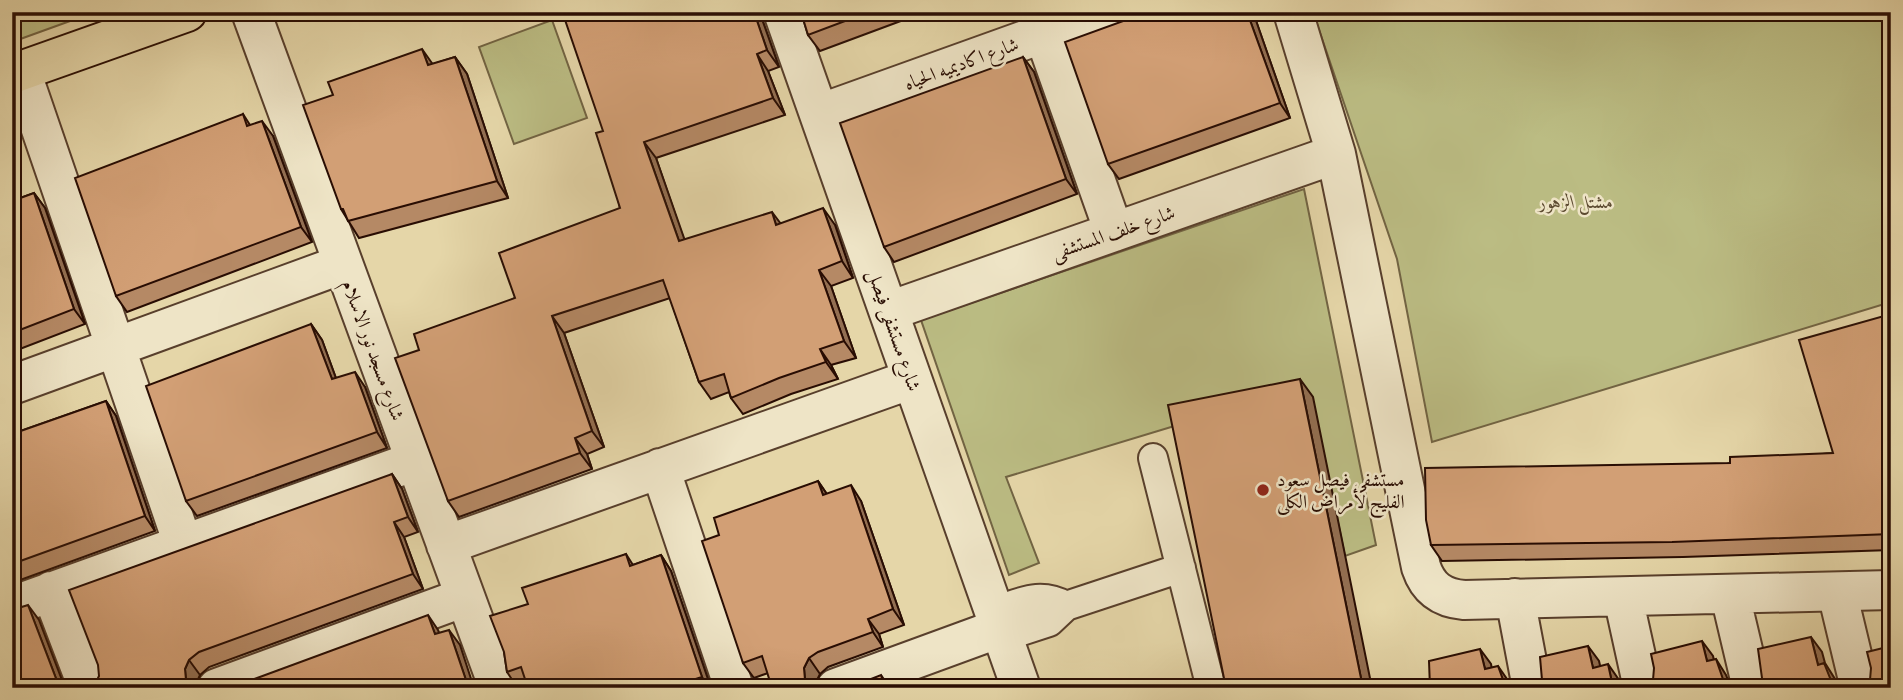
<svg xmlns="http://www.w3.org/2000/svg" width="1903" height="700" font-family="Alegreya,Amiri,serif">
  <rect width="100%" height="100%" fill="#e5d6a8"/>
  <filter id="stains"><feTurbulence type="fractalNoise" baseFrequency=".00286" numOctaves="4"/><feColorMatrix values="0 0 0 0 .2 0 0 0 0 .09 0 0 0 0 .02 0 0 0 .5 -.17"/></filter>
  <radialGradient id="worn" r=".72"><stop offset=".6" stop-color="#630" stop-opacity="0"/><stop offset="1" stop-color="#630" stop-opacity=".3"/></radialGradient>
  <path fill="#bbbc83" stroke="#726443" stroke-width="2" d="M 27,12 L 95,12 L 12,42 L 12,18 Z
    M 1313,12 L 1891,12 L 1891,302 L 1432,442 L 1397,259 Z
    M 552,20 L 587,118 L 514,144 L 479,47 Z
    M 1304,189 L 1376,545 L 1345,556 L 1312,397 L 1181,424 L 1006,477 L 1039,563 L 1009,575 L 921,320 Z"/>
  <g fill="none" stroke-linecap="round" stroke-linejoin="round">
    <g stroke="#583f2c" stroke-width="32">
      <path id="lane" d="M 1153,458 L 1211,688
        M 994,611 C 1021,603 1039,591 1066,606
        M 1003,637 L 1049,622 L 1066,606 L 1181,568"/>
    </g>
    <g stroke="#583f2c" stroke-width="42">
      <path id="street" d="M 251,12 L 494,675 L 496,688
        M 783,12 L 1021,688
        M 1036,12 L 1114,232
        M 1293,12 L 1336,154 L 1421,567 C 1428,588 1441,598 1464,600 L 1891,590
        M 21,71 L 183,544
        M 819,114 L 1103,12
        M 889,311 L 1336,154
        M 12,385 L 343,264
        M 660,468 L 734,688
        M 446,545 L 912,379
        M 51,591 L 88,688
        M 1837,592 L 1860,688
        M 1730,595 L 1752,688
        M 1623,597 L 1643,688
        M 1515,598 L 1532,688
        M 12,606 L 415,461
        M 217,688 L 465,597
        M 836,688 L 1000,628"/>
    </g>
    <g stroke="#290d03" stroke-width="42">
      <path id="primary" d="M 12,74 L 187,12"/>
    </g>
    <use href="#lane" stroke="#eee4c6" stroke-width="28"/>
    <use href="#street" stroke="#eee4c6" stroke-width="38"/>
    <use href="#primary" stroke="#e5d6a8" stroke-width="38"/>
  </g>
  <path fill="#b58965" stroke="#290d03" stroke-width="2" d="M 801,12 L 925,12 L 820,51 L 808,35 Z
    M 1253,12 L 1290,118 L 1119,179 L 1108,164 Z
    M 762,19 L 779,67 L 768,71 L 785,115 L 656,158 L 684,240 L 780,223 L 835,225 L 853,278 L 831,286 L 856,358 L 831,365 L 838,379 L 791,394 L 743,414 L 731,398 L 729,392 L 711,399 L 699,382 L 670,298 L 564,333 L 604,447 L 587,454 L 592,469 L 459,517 L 448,501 L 419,350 L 515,298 L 620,208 L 603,131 Z
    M 455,57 L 467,74 L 508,198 L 359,238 L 341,209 L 433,64 Z
    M 1023,57 L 1034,72 L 1077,194 L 894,262 L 884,247 Z
    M 243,114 L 250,125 L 273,136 L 312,242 L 127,312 L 116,296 Z
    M 34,193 L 45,208 L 85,324 L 12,352 L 12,201 Z
    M 1891,314 L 1891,550 L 1683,557 L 1442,561 L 1431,545 L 1730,463 L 1833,453 Z
    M 311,324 L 322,340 L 336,378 L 365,387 L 387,448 L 197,516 L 186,501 Z
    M 106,401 L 116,416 L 155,531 L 12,583 L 12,434 Z
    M 392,474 L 402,489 L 418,532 L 404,537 L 423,589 L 209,667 L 200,675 L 196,684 L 196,688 L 93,688 Z
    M 818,481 L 827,494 L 861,501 L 904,625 L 879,634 L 883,647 L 828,667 L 820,674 L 815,684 L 815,688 L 772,688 L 768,673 L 754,678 L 743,663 L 719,535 Z
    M 626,554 L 633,565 L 661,555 L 671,571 L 711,688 L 528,688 L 527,684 L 517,687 L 507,672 L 504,652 L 528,604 Z"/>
  <path fill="#936f52" stroke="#290d03" stroke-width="2" d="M 754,12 L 762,12 L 762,19 L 779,67 L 767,50 Z
    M 1247,12 L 1253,12 L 1290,118 L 1280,103 Z
    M 422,49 L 434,66 L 428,65 Z
    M 757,54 L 768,71 L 785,115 L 773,98 Z
    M 455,57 L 467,74 L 508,198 L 497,181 Z
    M 1023,57 L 1034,72 L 1077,194 L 1066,179 Z
    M 262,121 L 273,136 L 312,242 L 301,227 Z
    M 644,142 L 656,158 L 691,258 L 679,241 Z
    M 34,193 L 45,208 L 85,324 L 74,309 Z
    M 823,208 L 835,225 L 853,278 L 842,261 Z
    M 772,212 L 784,228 L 776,225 Z
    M 819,270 L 831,286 L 856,358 L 844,341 Z
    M 552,316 L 564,333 L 604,447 L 592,431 Z
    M 311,324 L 322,340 L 342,395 L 332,379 Z
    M 820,349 L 831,365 L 838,379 L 826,362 Z
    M 355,372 L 365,387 L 387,448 L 377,432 Z
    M 1300,379 L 1313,397 L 1372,688 L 1363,688 Z
    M 106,401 L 116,416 L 155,531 L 145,516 Z
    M 575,438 L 587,454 L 592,469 L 580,453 Z
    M 392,474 L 402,489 L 418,532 L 408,517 Z
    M 818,481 L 828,496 L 823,495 Z
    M 851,485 L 861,501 L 904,625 L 893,609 Z
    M 394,522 L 404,537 L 423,589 L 413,574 Z
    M 661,555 L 671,571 L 711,688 L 709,688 L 702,677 Z
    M 28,605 L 39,620 L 65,688 L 62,688 L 57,681 Z
    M 428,615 L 438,630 L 446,649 L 435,634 Z
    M 868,619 L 879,634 L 883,647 L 873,632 Z
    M 449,630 L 460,645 L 474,688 L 469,688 L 468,686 Z
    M 1811,637 L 1822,652 L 1825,663 L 1835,679 L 1838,688 L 1833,688 L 1818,665 Z
    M 1702,641 L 1713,656 L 1718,677 L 1707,661 Z
    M 1588,646 L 1599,661 L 1604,683 L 1593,668 Z
    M 1480,649 L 1491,664 L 1495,685 L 1485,669 Z
    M 809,658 L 820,674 L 815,684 L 815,688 L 810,688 L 805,680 L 804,668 Z
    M 1716,659 L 1726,675 L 1731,688 L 1725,688 Z
    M 189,660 L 200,675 L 196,684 L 196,688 L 191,688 L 186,680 L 185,669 Z
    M 1608,664 L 1619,680 L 1621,688 L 1617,688 L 1611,678 Z
    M 1498,666 L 1509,682 L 1511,688 L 1505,688 Z
    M 881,675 L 890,688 L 885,688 Z"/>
  <path fill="#d29f75" stroke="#290d03" stroke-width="2" d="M 567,12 L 754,12 L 767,50 L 757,54 L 773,98 L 644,142 L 679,241 L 772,212 L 776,225 L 823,208 L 842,261 L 819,270 L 844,341 L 820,349 L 826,362 L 779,378 L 731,398 L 724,374 L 699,382 L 663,280 L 552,316 L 592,431 L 575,438 L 580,453 L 448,501 L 395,358 L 419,350 L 414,334 L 515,298 L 499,253 L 620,208 L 596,133 L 603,131 L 563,14 Z
    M 801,12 L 869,12 L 808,35 Z
    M 1148,12 L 1247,12 L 1280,103 L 1108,164 L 1065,42 Z
    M 422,49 L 428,65 L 455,57 L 497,181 L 348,221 L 343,209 L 341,209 L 303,105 L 333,95 L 328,82 Z
    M 1023,57 L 1066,179 L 884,247 L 840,123 Z
    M 243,114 L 247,126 L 262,121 L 301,227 L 116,296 L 75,178 Z
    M 34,193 L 74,309 L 12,333 L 12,201 Z
    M 1891,314 L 1891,534 L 1672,542 L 1431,545 L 1426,520 L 1425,468 L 1730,463 L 1730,457 L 1833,453 L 1799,340 Z
    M 311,324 L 332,379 L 355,372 L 377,432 L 186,501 L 146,386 Z
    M 1300,379 L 1363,688 L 1226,688 L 1168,405 Z
    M 106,401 L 145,516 L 12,564 L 12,434 Z
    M 392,474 L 408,517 L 394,522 L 413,574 L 199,652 L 189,660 L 185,669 L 186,680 L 191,688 L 93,688 L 99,676 L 98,665 L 69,590 Z
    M 818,481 L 823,495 L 851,485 L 893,609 L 868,619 L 873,632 L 818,652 L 809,658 L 804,668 L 805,680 L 810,688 L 772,688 L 762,656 L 743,663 L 702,541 L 719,535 L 714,518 Z
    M 626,554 L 630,566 L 661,555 L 702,677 L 673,686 L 673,688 L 528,688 L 521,667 L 507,672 L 504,652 L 490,616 L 528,604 L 522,588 Z
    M 28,605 L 57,681 L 62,688 L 12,688 L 12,610 Z
    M 428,615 L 435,634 L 449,630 L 468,686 L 464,688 L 230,688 Z
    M 1811,637 L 1818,665 L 1824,663 L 1834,688 L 1756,688 L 1762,678 L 1758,649 Z
    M 1702,641 L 1707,661 L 1716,659 L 1726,688 L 1647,688 L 1653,680 L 1654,668 L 1651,654 Z
    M 1588,646 L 1593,668 L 1608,664 L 1611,678 L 1617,688 L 1536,688 L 1542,680 L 1540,657 Z
    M 1891,646 L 1891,688 L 1865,688 L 1870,680 L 1871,668 L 1867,652 Z
    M 1480,649 L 1485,669 L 1498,666 L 1506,688 L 1430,688 L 1429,661 Z
    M 881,675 L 885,688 L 848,688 Z"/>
  <circle fill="#8f2418" stroke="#eee4c6" stroke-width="2.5" cx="1263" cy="490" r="7"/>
  <g text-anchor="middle" stroke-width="5" stroke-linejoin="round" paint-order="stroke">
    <g font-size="19" fill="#290d03" stroke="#eee4c6">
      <text transform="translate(961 63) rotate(-20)" y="7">شارع اكاديميه الحياه</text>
      <text transform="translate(1113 232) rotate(-19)" y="7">شارع خلف المستشفى</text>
      <text transform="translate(895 330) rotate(71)" y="7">شارع مستشفى فيصل</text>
      <text transform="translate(374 350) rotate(70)" y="7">شارع مسجد نور الاسلام</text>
    </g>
    <g font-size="19" font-style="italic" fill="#5c4a30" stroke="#eee4c6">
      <text x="1576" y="208">مشتل الزهور</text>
    </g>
    <g font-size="19" fill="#290d03" stroke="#eee4c6" text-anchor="start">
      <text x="1277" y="486">مستشفى فيصل سعود<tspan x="1277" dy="22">الفليج لأمراض الكلى</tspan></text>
    </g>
  </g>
  <rect width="1903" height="700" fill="none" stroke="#e5d6a8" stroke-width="42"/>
  <rect x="14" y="14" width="1875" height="672" fill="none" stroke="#290d03" stroke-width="3.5"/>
  <rect x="21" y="21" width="1861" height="658" fill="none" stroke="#290d03" stroke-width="2"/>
  <rect width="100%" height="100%" filter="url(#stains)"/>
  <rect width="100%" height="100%" fill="url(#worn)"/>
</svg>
